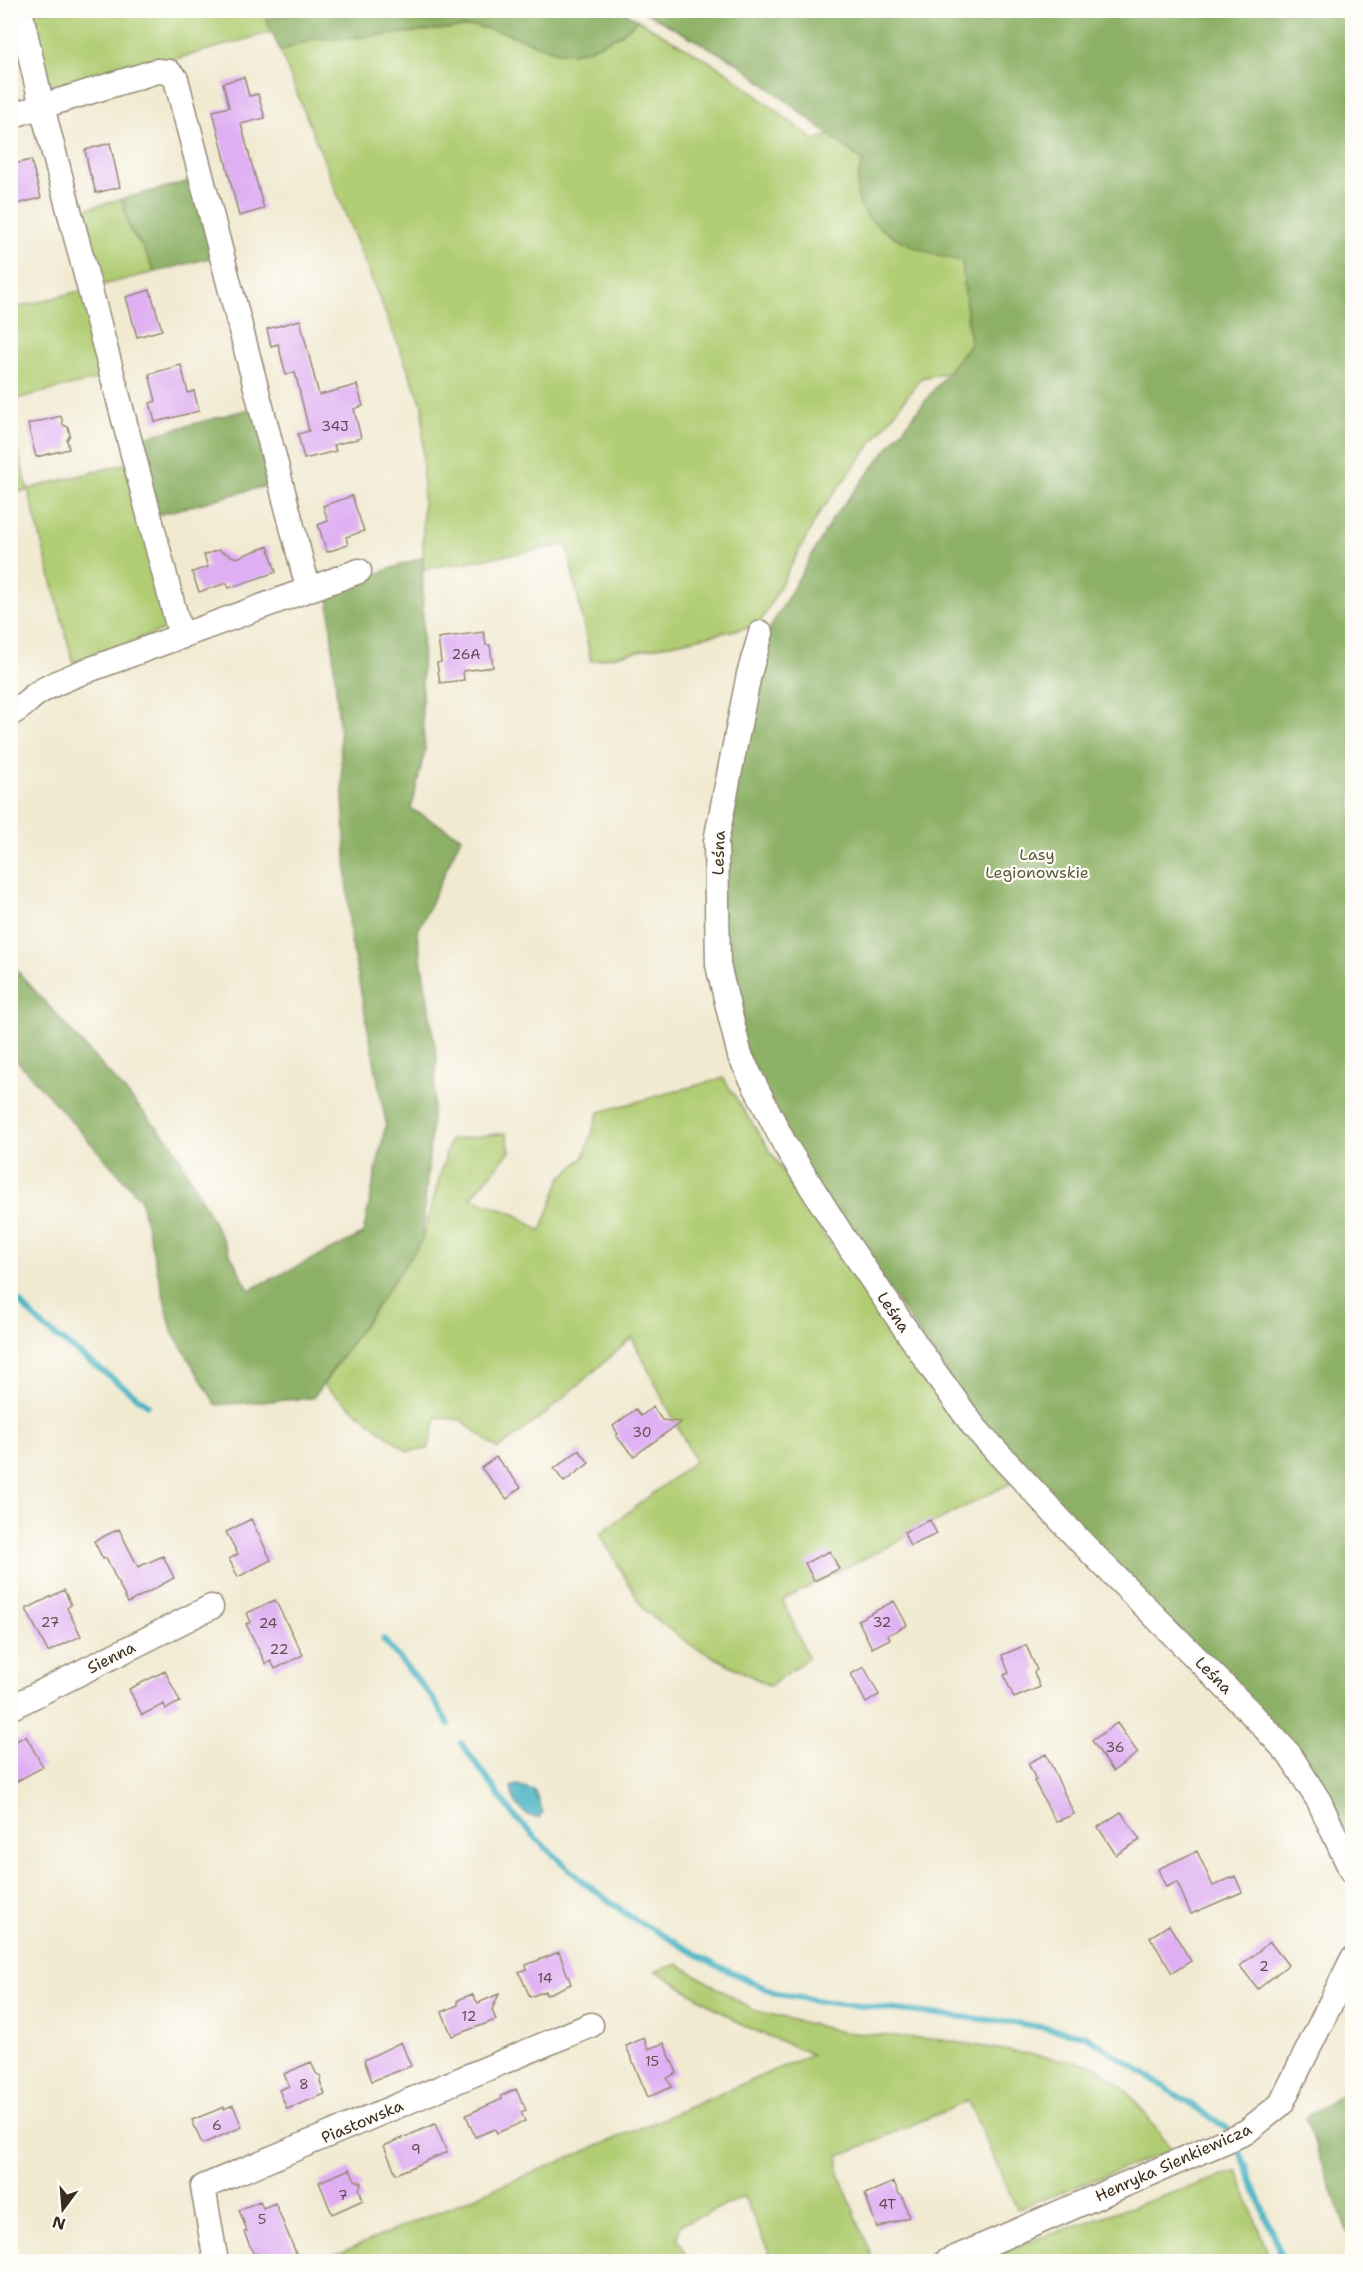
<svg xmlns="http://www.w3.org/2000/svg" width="1363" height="2272" font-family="'Shantell Sans',sans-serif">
  <rect width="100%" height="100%" fill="#fdfcf7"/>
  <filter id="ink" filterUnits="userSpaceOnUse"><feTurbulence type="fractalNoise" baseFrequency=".0167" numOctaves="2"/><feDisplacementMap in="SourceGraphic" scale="12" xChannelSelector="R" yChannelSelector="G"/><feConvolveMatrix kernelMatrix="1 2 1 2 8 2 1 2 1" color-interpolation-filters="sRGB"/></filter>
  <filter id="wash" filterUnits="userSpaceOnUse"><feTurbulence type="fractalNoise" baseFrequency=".008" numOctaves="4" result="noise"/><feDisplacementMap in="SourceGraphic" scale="24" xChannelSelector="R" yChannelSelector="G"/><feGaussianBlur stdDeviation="1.35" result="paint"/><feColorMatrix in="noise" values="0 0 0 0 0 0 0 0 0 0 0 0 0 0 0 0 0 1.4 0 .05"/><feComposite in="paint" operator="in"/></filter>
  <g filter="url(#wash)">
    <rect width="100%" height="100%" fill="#f1ead1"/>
    <path fill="#b1cd73" stroke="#767c48" stroke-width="1.5" d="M 30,11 L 263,11 L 272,32 L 48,95 Z
      M 638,20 L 724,70 L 814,140 L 830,135 L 863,162 L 857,178 C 863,193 868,209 876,222 C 886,240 942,257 962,261 L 970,344 L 948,372 L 921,378 L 820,512 L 759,625 L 591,661 L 567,545 L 423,569 L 423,407 L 280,51 L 314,39 L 343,39 L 475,26 L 506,33 L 557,52 L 620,35 Z
      M 122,199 L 129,229 L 142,246 L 155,272 L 98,286 L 78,211 Z
      M 84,290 L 106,377 L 11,400 L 11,309 Z
      M 10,422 L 28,489 L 128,463 L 167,629 L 73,662 L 28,490 L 11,494 Z
      M 723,1078 L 826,1238 L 952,1414 L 1011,1483 L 783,1600 L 808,1658 L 770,1686 L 691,1645 L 644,1610 L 600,1534 L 695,1461 L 632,1338 L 545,1414 L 498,1449 L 461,1420 L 437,1417 L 428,1449 L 407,1451 L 323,1385 L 422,1240 L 450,1140 L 506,1133 L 510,1151 L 471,1198 L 517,1215 L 541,1231 L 561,1178 L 584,1157 L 599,1112 Z
      M 678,1964 L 753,2010 L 842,2032 L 943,2040 L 1095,2065 L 1130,2094 L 1172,2150 L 1017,2209 L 968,2101 L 839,2156 L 839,2174 L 874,2261 L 773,2261 L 744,2197 L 680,2225 L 678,2239 L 688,2261 L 320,2261 L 643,2127 L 812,2054 L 744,2026 L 656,1971 Z
      M 1237,2171 L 1271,2261 L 969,2262 Z"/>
    <path fill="#8cb065" stroke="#646d42" stroke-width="1.5" d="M 308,11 L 622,10 L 638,20 L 620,35 L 590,49 L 572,53 L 557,52 L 506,33 L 475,26 L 343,39 L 314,39 L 280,51 L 266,18 Z
      M 643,11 L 1352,11 L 1352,1859 L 1290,1767 L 970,1408 L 789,1143 L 745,1050 L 723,967 L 721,830 L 765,637 L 833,518 L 970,344 L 962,261 C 930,255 860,232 857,193 C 856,182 859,172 863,161 L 739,64 Z
      M 194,180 L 214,257 L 155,272 L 142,246 L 129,229 L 122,199 Z
      M 253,408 L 273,484 L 157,515 L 138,439 Z
      M 423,557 L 422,713 L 425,751 L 411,809 L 461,837 L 417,933 L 437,1058 L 422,1240 L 313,1398 L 216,1405 L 172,1331 L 140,1198 L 11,1054 L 10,963 L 173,1145 L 249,1290 L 363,1234 L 386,1123 L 350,935 L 340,737 L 328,591 Z
      M 1352,2088 L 1352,2244 L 1305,2118 Z"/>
    <path fill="#46b3c3" stroke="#406e70" stroke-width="1.5" d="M 517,1785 L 534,1790 L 543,1812 L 539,1818 C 524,1818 512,1802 511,1787 Z"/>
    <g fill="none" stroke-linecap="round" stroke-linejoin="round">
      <path stroke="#46b3c3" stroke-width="6" d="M 10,1293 L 45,1328 L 148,1405
        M 383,1639 L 434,1700 L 449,1725
        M 461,1743 L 515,1817 L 548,1850 L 586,1884 L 629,1916 L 712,1963 L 777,1994 L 834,2003 L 1017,2023 L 1085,2035 L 1227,2128
        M 1239,2149 L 1284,2262"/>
    </g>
    <g id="blocks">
      <path fill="#dfaef3" d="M 244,77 L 249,96 L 258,94 L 265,118 L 241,124 L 264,209 L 239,216 L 213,111 L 229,107 L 223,83 Z
        M 110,143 L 120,187 L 96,193 L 91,175 L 90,175 L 85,150 Z
        M 31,160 L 41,198 L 17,204 L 13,189 L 10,190 L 10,165 Z
        M 150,290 L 162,330 L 137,337 L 126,297 Z
        M 300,320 L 319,395 L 357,385 L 363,406 L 354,409 L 361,438 L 334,445 L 336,451 L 304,459 L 298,434 L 309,431 L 295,372 L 286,375 L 278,344 L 271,346 L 267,329 Z
        M 181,365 L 188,393 L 194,391 L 199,411 L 155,422 L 150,403 L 156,401 L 149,374 Z
        M 61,416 L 63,425 L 68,427 L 70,435 L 67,440 L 69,449 L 36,457 L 28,424 Z
        M 352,496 L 364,531 L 346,537 L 348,545 L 327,552 L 318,525 L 328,521 L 323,506 Z
        M 268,546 L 276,572 L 229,588 L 227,583 L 199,592 L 192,572 L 208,567 L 204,555 L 218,550 L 236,558 Z
        M 484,632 L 486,645 L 490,645 L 493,667 L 463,671 L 464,680 L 440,683 L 437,663 L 441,662 L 438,638 Z
        M 653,1407 L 662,1420 L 681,1422 L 634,1456 L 616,1436 L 618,1434 L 613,1426 L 636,1409 L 641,1416 Z
        M 579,1450 L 589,1463 L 564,1482 L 554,1469 Z
        M 496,1457 L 521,1487 L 507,1499 L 481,1468 Z
        M 251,1519 L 271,1560 L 238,1577 L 229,1559 L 238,1554 L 226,1532 Z
        M 930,1520 L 937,1534 L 910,1546 L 904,1532 Z
        M 119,1529 L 138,1567 L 163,1556 L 174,1578 L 128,1603 L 106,1558 L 103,1559 L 94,1541 Z
        M 830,1551 L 839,1569 L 814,1581 L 805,1563 Z
        M 64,1590 L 71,1605 L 67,1608 L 81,1636 L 48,1652 L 26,1609 Z
        M 275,1600 L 303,1655 L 275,1669 L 271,1661 L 266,1664 L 246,1624 L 251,1622 L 247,1613 Z
        M 894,1601 L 907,1625 L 888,1635 L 890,1639 L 872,1648 L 858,1620 Z
        M 1026,1645 L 1037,1670 L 1034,1672 L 1040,1687 L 1014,1698 L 1004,1675 L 1009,1673 L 1002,1655 Z
        M 864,1667 L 879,1695 L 866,1703 L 851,1674 Z
        M 165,1671 L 180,1702 L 166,1709 L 164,1704 L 142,1715 L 129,1689 Z
        M 1117,1723 L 1138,1753 L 1113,1771 L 1092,1741 Z
        M 26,1736 L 43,1767 L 10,1785 L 10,1744 Z
        M 1046,1754 L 1074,1814 L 1056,1822 L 1034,1781 L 1036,1780 L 1028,1763 Z
        M 1121,1812 L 1140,1840 L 1116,1855 L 1098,1827 Z
        M 1197,1851 L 1213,1886 L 1235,1876 L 1242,1892 L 1191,1914 L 1177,1882 L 1166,1887 L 1158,1869 Z
        M 1169,1925 L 1191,1961 L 1172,1973 L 1150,1937 Z
        M 1270,1942 L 1288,1965 L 1258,1989 L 1240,1966 Z
        M 559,1952 L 571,1984 L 546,1995 L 545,1991 L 530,1997 L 519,1972 L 527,1969 L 526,1965 Z
        M 472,1994 L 478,2003 L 499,1994 L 492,2010 L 496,2020 L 452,2036 L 442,2012 L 458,2005 L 458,2000 Z
        M 644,2038 L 648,2049 L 664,2043 L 677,2073 L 667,2078 L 672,2087 L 648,2097 L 626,2046 Z
        M 401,2042 L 411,2066 L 372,2081 L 364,2060 Z
        M 311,2062 L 316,2073 L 321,2077 L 320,2082 L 325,2094 L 287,2109 L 279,2090 L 289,2086 L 284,2074 Z
        M 516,2089 L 526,2110 L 521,2112 L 525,2121 L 497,2133 L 495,2129 L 475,2137 L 466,2115 L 502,2099 L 501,2096 Z
        M 233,2105 L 242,2127 L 202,2144 L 192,2120 L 224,2107 L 224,2109 Z
        M 435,2124 L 447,2152 L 396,2174 L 384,2146 Z
        M 350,2169 L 355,2180 L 362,2183 L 359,2189 L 363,2200 L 332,2214 L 319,2182 Z
        M 894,2182 L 899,2194 L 902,2196 L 909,2217 L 877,2228 L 865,2194 Z
        M 260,2201 L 263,2208 L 275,2203 L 296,2253 L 277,2262 L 261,2262 L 257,2253 L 254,2255 L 244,2232 L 247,2231 L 239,2210 Z"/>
    </g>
  </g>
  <g filter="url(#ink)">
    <use href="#blocks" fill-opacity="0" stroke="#968a78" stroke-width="1.5"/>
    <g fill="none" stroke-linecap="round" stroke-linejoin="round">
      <g stroke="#968a78" stroke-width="27">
        <path id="minor" d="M 20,10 L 42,107 L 181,637
          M 10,116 L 157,71 L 169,72 L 176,79 L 308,588
          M 761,633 L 749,674 L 716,841 L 718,965 L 740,1056 L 785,1145 L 845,1240 L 934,1371 L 975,1428 L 1080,1541 L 1249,1711 L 1289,1754 L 1319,1801 L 1352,1872
          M 10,714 C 24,707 27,700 38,693 C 52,684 68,678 83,672 L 359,571
          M 10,1708 L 211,1607
          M 216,2262 L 203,2187 L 591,2025
          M 946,2262 L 1246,2132 L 1281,2104 L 1352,1960"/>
      </g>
      <use href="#minor" stroke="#fff" stroke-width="24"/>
    </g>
  </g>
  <g text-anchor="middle" stroke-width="4.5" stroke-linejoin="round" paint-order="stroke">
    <g font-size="14" fill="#644b53">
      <text x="335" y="431">34J</text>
      <text x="466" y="659">26A</text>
      <text x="642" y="1437">30</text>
      <text x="50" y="1627">27</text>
      <text x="882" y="1627">32</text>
      <text x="268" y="1628">24</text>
      <text x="279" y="1654">22</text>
      <text x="1115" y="1752">36</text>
      <text x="1264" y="1971">2</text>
      <text x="545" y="1983">14</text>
      <text x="469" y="2021">12</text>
      <text x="652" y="2066">15</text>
      <text x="304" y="2089">8</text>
      <text x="217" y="2130">6</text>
      <text x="416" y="2154">9</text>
      <text x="343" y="2200">7</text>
      <text x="887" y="2209">4T</text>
      <text x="262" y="2224">5</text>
    </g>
    <g font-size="16" fill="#3b2a1e" stroke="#fdfcf7">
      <text transform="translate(718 853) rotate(-88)" y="6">Leśna</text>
      <text transform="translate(894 1312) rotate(56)" y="6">Leśna</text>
      <text transform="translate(111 1657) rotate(-27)" y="6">Sienna</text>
      <text transform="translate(1214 1675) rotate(45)" y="6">Leśna</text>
      <text transform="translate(362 2121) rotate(-23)" y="6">Piastowska</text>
      <text transform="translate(1173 2162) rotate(-24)" y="6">Henryka Sienkiewicza</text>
    </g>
    <g font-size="16" fill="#5e5b38" stroke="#fdfcf7">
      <text x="1037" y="860">Lasy<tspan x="1037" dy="18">Legionowskie</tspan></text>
    </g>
  </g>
  <rect width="1363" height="2272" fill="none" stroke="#fdfcf7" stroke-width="36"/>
  <g transform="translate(63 2209) rotate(196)" stroke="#fdfcf7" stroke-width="4.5" paint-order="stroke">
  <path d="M0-4.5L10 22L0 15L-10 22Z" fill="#3b2a1e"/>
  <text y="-9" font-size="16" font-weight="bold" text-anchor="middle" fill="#3b2a1e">N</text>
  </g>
</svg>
